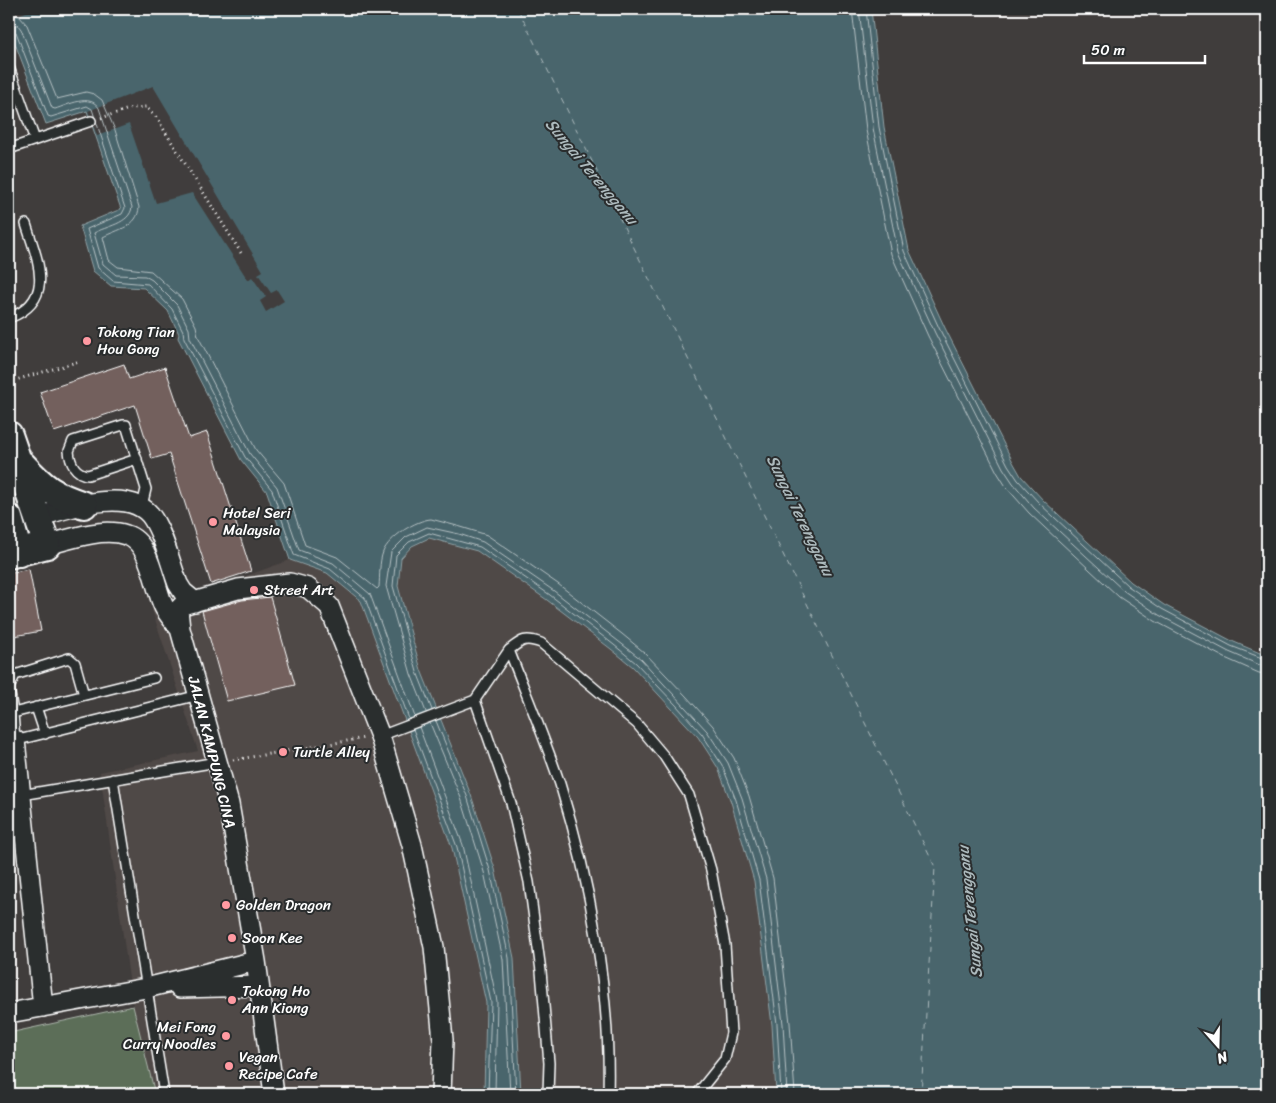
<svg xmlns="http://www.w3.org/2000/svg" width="1276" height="1103" font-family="Sriracha,sans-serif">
  <rect width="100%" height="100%" fill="#403d3c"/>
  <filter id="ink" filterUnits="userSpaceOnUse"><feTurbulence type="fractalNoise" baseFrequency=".02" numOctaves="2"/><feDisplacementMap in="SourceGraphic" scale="10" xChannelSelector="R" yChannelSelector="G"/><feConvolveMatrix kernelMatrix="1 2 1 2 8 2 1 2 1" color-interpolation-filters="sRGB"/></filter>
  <g filter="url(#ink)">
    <path fill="#4f4846" d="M 429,538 L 477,551 L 547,600 L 611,649 L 633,667 L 698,737 L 718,768 L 731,802 L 755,881 L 772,1025 L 776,1094 L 521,1094 L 514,958 L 495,869 L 471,795 L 421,670 L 398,586 L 401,558 L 412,546 Z
      M 290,560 L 327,573 L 361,601 L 452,848 L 486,1003 L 484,1094 L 155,1094 L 133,1006 L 100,772 L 198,751 L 152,610 Z"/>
    <path fill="#5b6e59" stroke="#adb6ac" d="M 133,1006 L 155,1094 L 9,1094 L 9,1033 Z"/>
    <path fill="#48656c" stroke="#91a3a7" d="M 12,9 L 871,9 L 884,127 L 909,250 L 945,328 L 1013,462 L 1021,476 L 1043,500 L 1131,582 L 1164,605 L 1234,642 L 1267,656 L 1267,1094 L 776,1094 L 772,1025 L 754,881 L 731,802 L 718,768 L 698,737 L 633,667 L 611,649 L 547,600 L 477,551 L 429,538 L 412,546 L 401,558 L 398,586 L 421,670 L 471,795 L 495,869 L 514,958 L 521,1094 L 484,1094 L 486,1003 L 452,848 L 361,601 L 327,573 L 290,560 L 267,492 L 241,460 L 178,338 L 179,334 L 168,311 L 144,288 L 111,286 L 93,271 L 80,226 L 121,209 L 87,111 L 46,124 L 9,28 L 9,12 Z"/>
    <path fill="#403d3c" d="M 19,9 L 33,9 L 9,19 L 9,14 Z
      M 153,86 L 263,271 L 258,274 L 271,293 L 277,290 L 284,301 L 266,312 L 260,301 L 266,297 L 252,277 L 248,280 L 192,193 L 156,203 L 129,124 L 97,136 L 88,111 Z"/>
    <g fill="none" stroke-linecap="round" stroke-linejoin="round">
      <path stroke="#b6c1c4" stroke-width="1" d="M 852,9 L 866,130 L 891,254 L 928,336 L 997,472 L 1007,488 L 1029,513 L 1119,597 L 1155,621 L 1225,658 L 1259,673 L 1267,674
        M 859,9 L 873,128 L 898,252 L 935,333 L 1003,468 L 1013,483 L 1034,508 L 1124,591 L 1159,615 L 1229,652 L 1262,666 L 1267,666
        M 866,9 L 879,127 L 904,251 L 940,330 L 1008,465 L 1018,480 L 1039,503 L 1128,586 L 1162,609 L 1231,646 L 1267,660
        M 9,14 L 19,16 L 27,25 L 57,99 L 86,92 L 94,94 L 102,100 L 115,130 L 139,207 C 138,227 118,229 103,237 L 109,260 L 118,267 L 151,271 L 182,299 L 196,326 L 198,336 L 256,450 L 284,483 L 305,545 L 337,557 L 377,589 L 379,587 C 380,576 379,562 383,552 C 389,537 416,520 431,519 L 461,527 L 487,535 L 558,584 L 622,634 L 645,653 L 686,696 L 713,726 L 734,758 L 749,796 L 773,878 L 790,1023 L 795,1094
        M 9,22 L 17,24 L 21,29 L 52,108 L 55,109 C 68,105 90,93 99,108 L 132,207 C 130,224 106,226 94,233 L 103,264 L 116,275 L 145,276 L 152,280 L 177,305 L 189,329 L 190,338 L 250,454 L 277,487 L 299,550 L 333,563 L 370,594 L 415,717
        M 9,28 L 13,29 L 16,32 L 48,116 L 51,117 L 87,106 L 92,109 L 95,118
        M 96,121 L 125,208 L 122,214 L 87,229 L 98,268 L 113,281 L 148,284 L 172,309 L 183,331 L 184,338 L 245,457 L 272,490 L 294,555 L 330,569 L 365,598 L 409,719
        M 432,710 L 417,672 L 393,586 L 396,555 L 409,542 L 429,533 L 480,547 L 550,595 L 614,645 L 636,663 L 676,705 L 702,734 L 722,765 L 736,800 L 759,880 L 777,1024 L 781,1094
        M 426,712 L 411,674 L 386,586 L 391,552 L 406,537 L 427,527 L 459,534 L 483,542 L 554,591 L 641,659 L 707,731 L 728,763 L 742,798 L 766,879 L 783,1024 L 787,1094
        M 436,721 L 467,796 L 490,870 L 509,958 L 516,1094
        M 430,723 L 461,798 L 484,872 L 503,959 L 510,1094
        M 419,727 L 463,845 L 497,1001 L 495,1094
        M 413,729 L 457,847 L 491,1002 L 488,1094"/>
      <path stroke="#adbabd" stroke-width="1" stroke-dasharray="6 5" stroke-linecap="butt" d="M 518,9 L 935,867 L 921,1094"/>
    </g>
    <path fill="#73615d" stroke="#fff" d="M 124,364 L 129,379 L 165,367 L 189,438 L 207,432 L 251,571 L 211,584 L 169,454 L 152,459 L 135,405 L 54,432 L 40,392 Z
      M 29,569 L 41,631 L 9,637 L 9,573 Z
      M 270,597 L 295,685 L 227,701 L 202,611 L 242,600 Z"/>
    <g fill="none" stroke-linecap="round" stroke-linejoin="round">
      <g stroke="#fff" stroke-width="12">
        <path id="service" d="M 9,67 L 35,140
          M 9,149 L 91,121
          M 9,318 C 57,300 37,259 26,224
          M 137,459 L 88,475 C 75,474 70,462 69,451 L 73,441 L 123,425 L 126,425 L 146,489 L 142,506
          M 509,650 C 522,640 525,637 541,643 L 637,724 L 664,756 L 689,795 L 711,870 L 725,945 L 731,1033 L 725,1059 L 697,1094
          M 475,700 L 511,803 L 529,882 L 541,971 L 549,1063 L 548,1094
          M 36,707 L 45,734
          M 13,713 L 9,688 L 15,675 L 69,658 L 75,663 L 84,695
          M 380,736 L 475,700 L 509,650 C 526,694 545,739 560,784 C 590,881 611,993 608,1094
          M 15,740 L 13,713 L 154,678
          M 14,741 L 199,695
          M 113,779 L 164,1094
          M 21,795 L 217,762"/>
      </g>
      <g stroke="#fff" stroke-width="22">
        <path id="minor" d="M 38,517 C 68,508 133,485 153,519 C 165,538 170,563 178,584 L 183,592 L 195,602
          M 47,545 C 69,539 103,527 126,535 C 151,542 154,587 164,607 C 168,615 175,622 180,629 L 229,804 L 256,961 L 274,1094
          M 180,629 L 178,610 L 183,605 L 238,589 L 290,583 L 308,588 L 329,606 L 380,736 L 412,845 L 434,947 L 443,1040 L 441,1094
          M 15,740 L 43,1007
          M 180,988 L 258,986
          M 9,1013 L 146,988 L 256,961"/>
      </g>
      <g stroke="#fff" stroke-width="30">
        <path id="secondary" d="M 9,435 L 47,545 L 9,555
          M 22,464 C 44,488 53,495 84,505
          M 9,518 L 19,553"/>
      </g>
      <path stroke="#fff" stroke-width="3" stroke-dasharray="1 4" stroke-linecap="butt" d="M 101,118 L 132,108 L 146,107 L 156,117 L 243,256
        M 9,382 L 80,361
        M 233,760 L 365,738"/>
      <use href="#service" stroke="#2a2d2e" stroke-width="9"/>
      <use href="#minor" stroke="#2a2d2e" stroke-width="19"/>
      <use href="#secondary" stroke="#2a2d2e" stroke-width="26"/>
    </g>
  </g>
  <g fill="#ff9aa2" stroke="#2a2d2e" stroke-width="2">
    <circle cx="87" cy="341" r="5"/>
    <circle cx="213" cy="522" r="5"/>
    <circle cx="254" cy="590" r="5"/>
    <circle cx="283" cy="752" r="5"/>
    <circle cx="226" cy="905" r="5"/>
    <circle cx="232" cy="938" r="5"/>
    <circle cx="232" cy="1000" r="5"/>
    <circle cx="226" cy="1036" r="5"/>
    <circle cx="229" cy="1066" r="5"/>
  </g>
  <g text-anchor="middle" stroke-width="4" stroke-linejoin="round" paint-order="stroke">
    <g font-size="15" fill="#fff" stroke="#2a2d2e" text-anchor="start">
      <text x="97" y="337">Tokong Tian<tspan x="97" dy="17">Hou Gong</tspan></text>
      <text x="223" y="518">Hotel Seri<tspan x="223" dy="17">Malaysia</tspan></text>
      <text x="264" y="595">Street Art</text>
      <text x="293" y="757">Turtle Alley</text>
      <text x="236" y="910">Golden Dragon</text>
      <text x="242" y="943">Soon Kee</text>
      <text x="242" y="996">Tokong Ho<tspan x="242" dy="17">Ann Kiong</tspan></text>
      <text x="216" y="1032" text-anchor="end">Mei Fong<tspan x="216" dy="17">Curry Noodles</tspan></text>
      <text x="239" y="1062">Vegan<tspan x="239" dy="17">Recipe Cafe</tspan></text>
    </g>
    <g font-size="15" fill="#fff" stroke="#2a2d2e">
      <text transform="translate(212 752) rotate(76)" y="5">JALAN KAMPUNG CINA</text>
    </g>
    <g font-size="16" font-style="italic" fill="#adbabd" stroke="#2a2d2e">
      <text transform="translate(592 171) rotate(50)" y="6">Sungai Terengganu</text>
      <text transform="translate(801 515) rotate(64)" y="6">Sungai Terengganu</text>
      <text transform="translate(969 912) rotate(-96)" y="6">Sungai Terengganu</text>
    </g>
  </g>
  <rect width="1276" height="1103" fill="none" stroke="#2a2d2e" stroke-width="30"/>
  <rect x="15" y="15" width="1246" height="1073" fill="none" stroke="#fff" stroke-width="2" filter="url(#ink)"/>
  <g transform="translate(1218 1046) rotate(160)" stroke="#2a2d2e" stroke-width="4" paint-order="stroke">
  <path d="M0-4L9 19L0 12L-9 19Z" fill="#ffffff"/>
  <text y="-8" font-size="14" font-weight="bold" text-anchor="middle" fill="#ffffff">N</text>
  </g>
  <path d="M1084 55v8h121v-8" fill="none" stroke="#ffffff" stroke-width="2.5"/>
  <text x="1091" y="55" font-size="15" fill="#ffffff" stroke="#2a2d2e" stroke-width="4" paint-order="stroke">50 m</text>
</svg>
